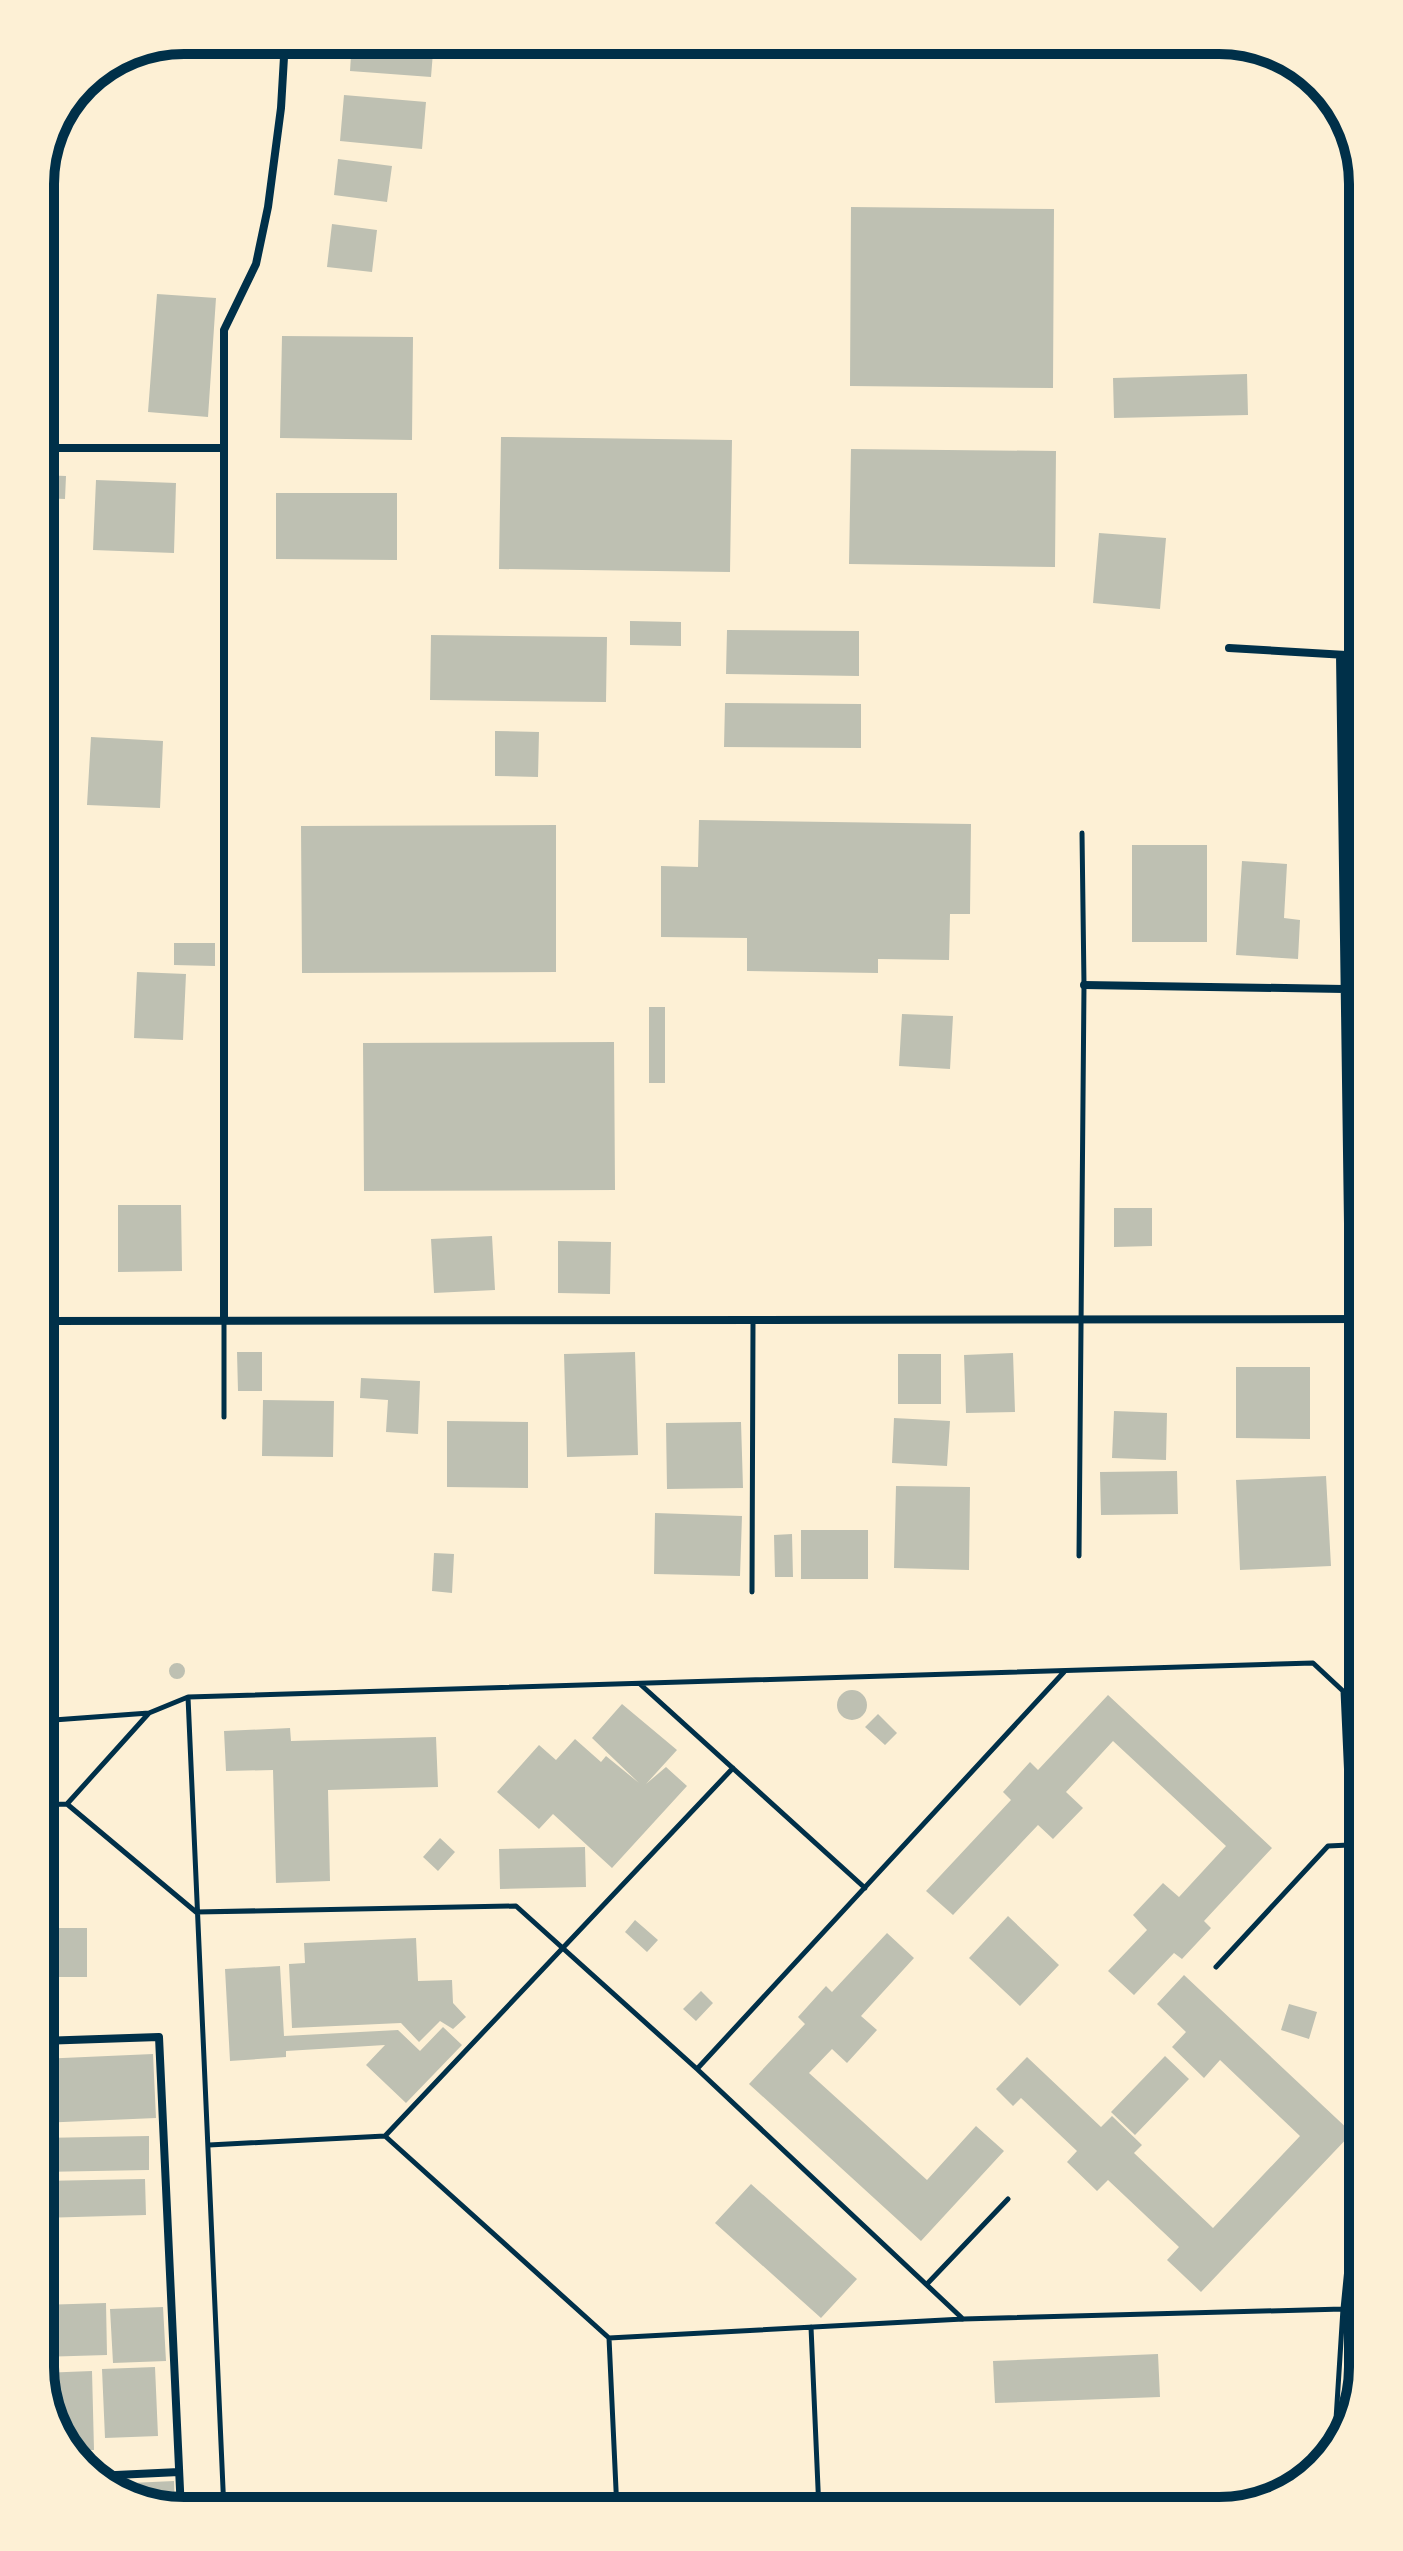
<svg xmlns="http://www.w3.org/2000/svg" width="1403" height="2551" font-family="'Space Grotesk',sans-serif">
  <rect width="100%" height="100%" fill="#fdf0d5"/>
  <path fill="#bec0b2" d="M 352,40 L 434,40 L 431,77 L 350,71 Z
    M 344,95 L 426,102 L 422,149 L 340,141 Z
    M 338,159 L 392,166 L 387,202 L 334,195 Z
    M 851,207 L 1054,209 L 1053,388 L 850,386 Z
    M 332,224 L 377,230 L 372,272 L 327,267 Z
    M 157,294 L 216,298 L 208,417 L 148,412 Z
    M 282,336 L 413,337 L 412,440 L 280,438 Z
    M 1247,374 L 1248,415 L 1114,418 L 1113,378 Z
    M 501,437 L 732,440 L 730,572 L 499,569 Z
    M 851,449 L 1056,451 L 1055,567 L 849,564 Z
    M 40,475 L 66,476 L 65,499 L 40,498 Z
    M 96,480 L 176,483 L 174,553 L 93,550 Z
    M 276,493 L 397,493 L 397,560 L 276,559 Z
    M 1099,533 L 1166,538 L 1160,609 L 1093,603 Z
    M 630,621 L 681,622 L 681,646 L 630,645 Z
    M 727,630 L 859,631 L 859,676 L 726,674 Z
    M 431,635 L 607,637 L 606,702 L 430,700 Z
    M 725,703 L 861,704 L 861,748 L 724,747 Z
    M 495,731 L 539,732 L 538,777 L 495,776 Z
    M 91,737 L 163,741 L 160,808 L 87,805 Z
    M 699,820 L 971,824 L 970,914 L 950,914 L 949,960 L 878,959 L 878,973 L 747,971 L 747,938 L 661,937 L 661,866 L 698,867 Z
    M 556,825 L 556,972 L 302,973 L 301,826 Z
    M 1132,845 L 1207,845 L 1207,942 L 1132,942 Z
    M 1242,861 L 1287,864 L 1284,918 L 1300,920 L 1298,959 L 1236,955 Z
    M 174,943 L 215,943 L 215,966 L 174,965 Z
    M 137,972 L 186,974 L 183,1040 L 134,1038 Z
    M 649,1007 L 665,1007 L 665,1083 L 649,1083 Z
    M 902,1014 L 953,1016 L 950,1069 L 899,1066 Z
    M 614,1042 L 615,1190 L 364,1191 L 363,1043 Z
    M 118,1205 L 181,1205 L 182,1271 L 118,1272 Z
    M 1114,1208 L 1152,1208 L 1152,1246 L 1114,1247 Z
    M 492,1236 L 495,1290 L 434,1293 L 431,1239 Z
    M 558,1241 L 611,1242 L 610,1294 L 558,1293 Z
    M 237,1352 L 262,1352 L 262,1391 L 238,1391 Z
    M 635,1352 L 638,1455 L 567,1457 L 564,1354 Z
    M 1013,1353 L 1015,1412 L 966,1413 L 964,1355 Z
    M 898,1354 L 941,1354 L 941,1404 L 898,1404 Z
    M 1236,1367 L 1310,1367 L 1310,1439 L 1236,1438 Z
    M 361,1378 L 420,1381 L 418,1434 L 386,1432 L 388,1400 L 360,1398 Z
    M 263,1400 L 334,1401 L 333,1457 L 262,1456 Z
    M 1114,1411 L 1167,1413 L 1166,1460 L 1112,1458 Z
    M 894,1418 L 950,1421 L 947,1466 L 892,1463 Z
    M 447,1421 L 528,1422 L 528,1488 L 447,1487 Z
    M 741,1422 L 743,1488 L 667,1489 L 666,1423 Z
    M 1177,1471 L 1178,1514 L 1101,1515 L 1100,1472 Z
    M 1326,1476 L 1331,1566 L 1240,1570 L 1236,1480 Z
    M 896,1486 L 970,1487 L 969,1570 L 894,1568 Z
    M 655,1513 L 742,1516 L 740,1576 L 654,1574 Z
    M 801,1530 L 868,1530 L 868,1579 L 801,1579 Z
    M 792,1534 L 793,1577 L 775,1577 L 774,1535 Z
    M 434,1553 L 454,1554 L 452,1593 L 432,1591 Z
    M1348 1645a8 8 0 1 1 16 0a8 8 0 1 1-16 0Z
    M169 1671a8 8 0 1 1 16 0a8 8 0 1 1-16 0Z
    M 40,1684 L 51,1684 L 51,1701 L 40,1702 Z
    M837 1705a15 15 0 1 1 30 0a15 15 0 1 1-30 0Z
    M 1108,1695 L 1272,1848 L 1204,1921 L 1211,1928 L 1182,1959 L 1174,1953 L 1134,1995 L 1108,1971 L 1147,1930 L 1133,1915 L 1163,1883 L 1179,1897 L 1226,1846 L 1113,1741 L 1066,1792 L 1083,1808 L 1053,1839 L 1038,1825 L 953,1915 L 926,1891 L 1011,1800 L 1003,1792 L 1030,1762 L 1038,1770 Z
    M 622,1704 L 677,1750 L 646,1784 L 666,1767 L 687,1786 L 612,1868 L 553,1814 L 539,1829 L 497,1792 L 539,1745 L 556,1760 L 575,1739 L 601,1762 L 606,1756 L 639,1783 L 592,1738 Z
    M 878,1714 L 897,1733 L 885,1745 L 865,1727 Z
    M 290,1728 L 291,1741 L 436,1737 L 438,1787 L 328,1790 L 330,1881 L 276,1883 L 273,1770 L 226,1771 L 224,1731 Z
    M 440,1838 L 455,1852 L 438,1871 L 423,1857 Z
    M 585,1847 L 586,1887 L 500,1889 L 499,1849 Z
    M 1008,1916 L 1059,1965 L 1020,2006 L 969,1958 Z
    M 635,1920 L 658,1940 L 647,1952 L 625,1932 Z
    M 40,1928 L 87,1928 L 87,1977 L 40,1977 Z
    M 887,1933 L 914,1958 L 861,2016 L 877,2030 L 847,2063 L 832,2049 L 809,2073 L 927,2180 L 976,2126 L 1004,2151 L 921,2241 L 749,2084 L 805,2024 L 798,2017 L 826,1986 L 832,1992 Z
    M 416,1938 L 418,1981 L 452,1980 L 453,2003 L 466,2017 L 453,2029 L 440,2021 L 419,2042 L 401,2023 L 292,2028 L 289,1964 L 305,1963 L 304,1943 Z
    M 280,1966 L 284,2036 L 398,2030 L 420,2051 L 443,2027 L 462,2045 L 406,2103 L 366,2065 L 385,2045 L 286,2051 L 286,2057 L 230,2061 L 225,1969 Z
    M 1184,1975 L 1352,2133 L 1201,2292 L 1167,2260 L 1179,2247 L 1108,2180 L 1097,2191 L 1067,2162 L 1077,2151 L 1021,2098 L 1013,2106 L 996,2089 L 1027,2057 L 1101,2127 L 1112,2116 L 1142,2145 L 1134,2153 L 1213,2228 L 1300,2136 L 1220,2060 L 1204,2078 L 1172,2047 L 1186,2032 L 1157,2004 Z
    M 701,1991 L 713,2003 L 696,2021 L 683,2009 Z
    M 1289,2004 L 1317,2012 L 1309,2039 L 1281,2030 Z
    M 153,2054 L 156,2118 L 40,2123 L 40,2059 Z
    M 1165,2056 L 1189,2079 L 1135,2135 L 1111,2112 Z
    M 149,2136 L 149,2170 L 40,2172 L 40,2138 Z
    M 145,2179 L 146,2215 L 40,2218 L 40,2181 Z
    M 751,2184 L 857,2279 L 821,2318 L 715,2223 Z
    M 106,2303 L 107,2355 L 40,2357 L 40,2305 Z
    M 163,2307 L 166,2361 L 113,2363 L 110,2309 Z
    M 1158,2354 L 1160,2397 L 995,2403 L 993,2361 Z
    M 155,2367 L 158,2436 L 105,2438 L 102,2369 Z
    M 92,2371 L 94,2450 L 73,2450 L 51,2423 L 41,2373 Z
    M 174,2481 L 175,2511 L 110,2489 L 109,2484 Z"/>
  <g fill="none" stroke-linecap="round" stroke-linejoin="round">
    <path stroke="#003049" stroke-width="5" d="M 224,1417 L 224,1321
      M 1079,1556 L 1084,985 L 1082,833
      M 752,1592 L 753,1321
      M 640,1684 L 865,1888
      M 188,1697 C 198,1968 213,2239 224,2511
      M 40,1721 L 149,1713
      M 67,1804 L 149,1713 L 188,1697 L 1313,1663 L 1343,1691 L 1362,2115 L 1343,2309 L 1334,2451
      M 40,1805 L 67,1804 L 196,1912 L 516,1906 L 697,2069 L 963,2319
      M 1216,1967 L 1328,1846 L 1349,1845
      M 697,2069 L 1064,1672
      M 385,2136 L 609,2338 L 963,2319 L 1343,2309
      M 209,2145 L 385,2136 L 733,1768
      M 927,2284 L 1008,2199
      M 811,2327 L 819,2511
      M 609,2338 L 617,2511"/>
    <path stroke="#003049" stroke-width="8" d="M 40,448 L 223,448
      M 1229,648 L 1363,656
      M 1340,655 L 1351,1436 L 1363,1526
      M 1084,985 L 1344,989
      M 224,1320 L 224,330 L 256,264 L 268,207 L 281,108 L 285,40
      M 40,1321 L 1363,1319
      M 40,2041 L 159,2037 L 181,2511
      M 95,2476 L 179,2472"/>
  </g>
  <path d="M0 0H1403V2551H0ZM184 54H1219A130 130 0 0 1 1349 184V2367A130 130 0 0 1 1219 2497H184A130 130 0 0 1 54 2367V184A130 130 0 0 1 184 54Z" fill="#fdf0d5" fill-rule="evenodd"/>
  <path fill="none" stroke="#003049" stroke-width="10" d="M184 54H1219A130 130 0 0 1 1349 184V2367A130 130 0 0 1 1219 2497H184A130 130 0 0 1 54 2367V184A130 130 0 0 1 184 54Z"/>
</svg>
